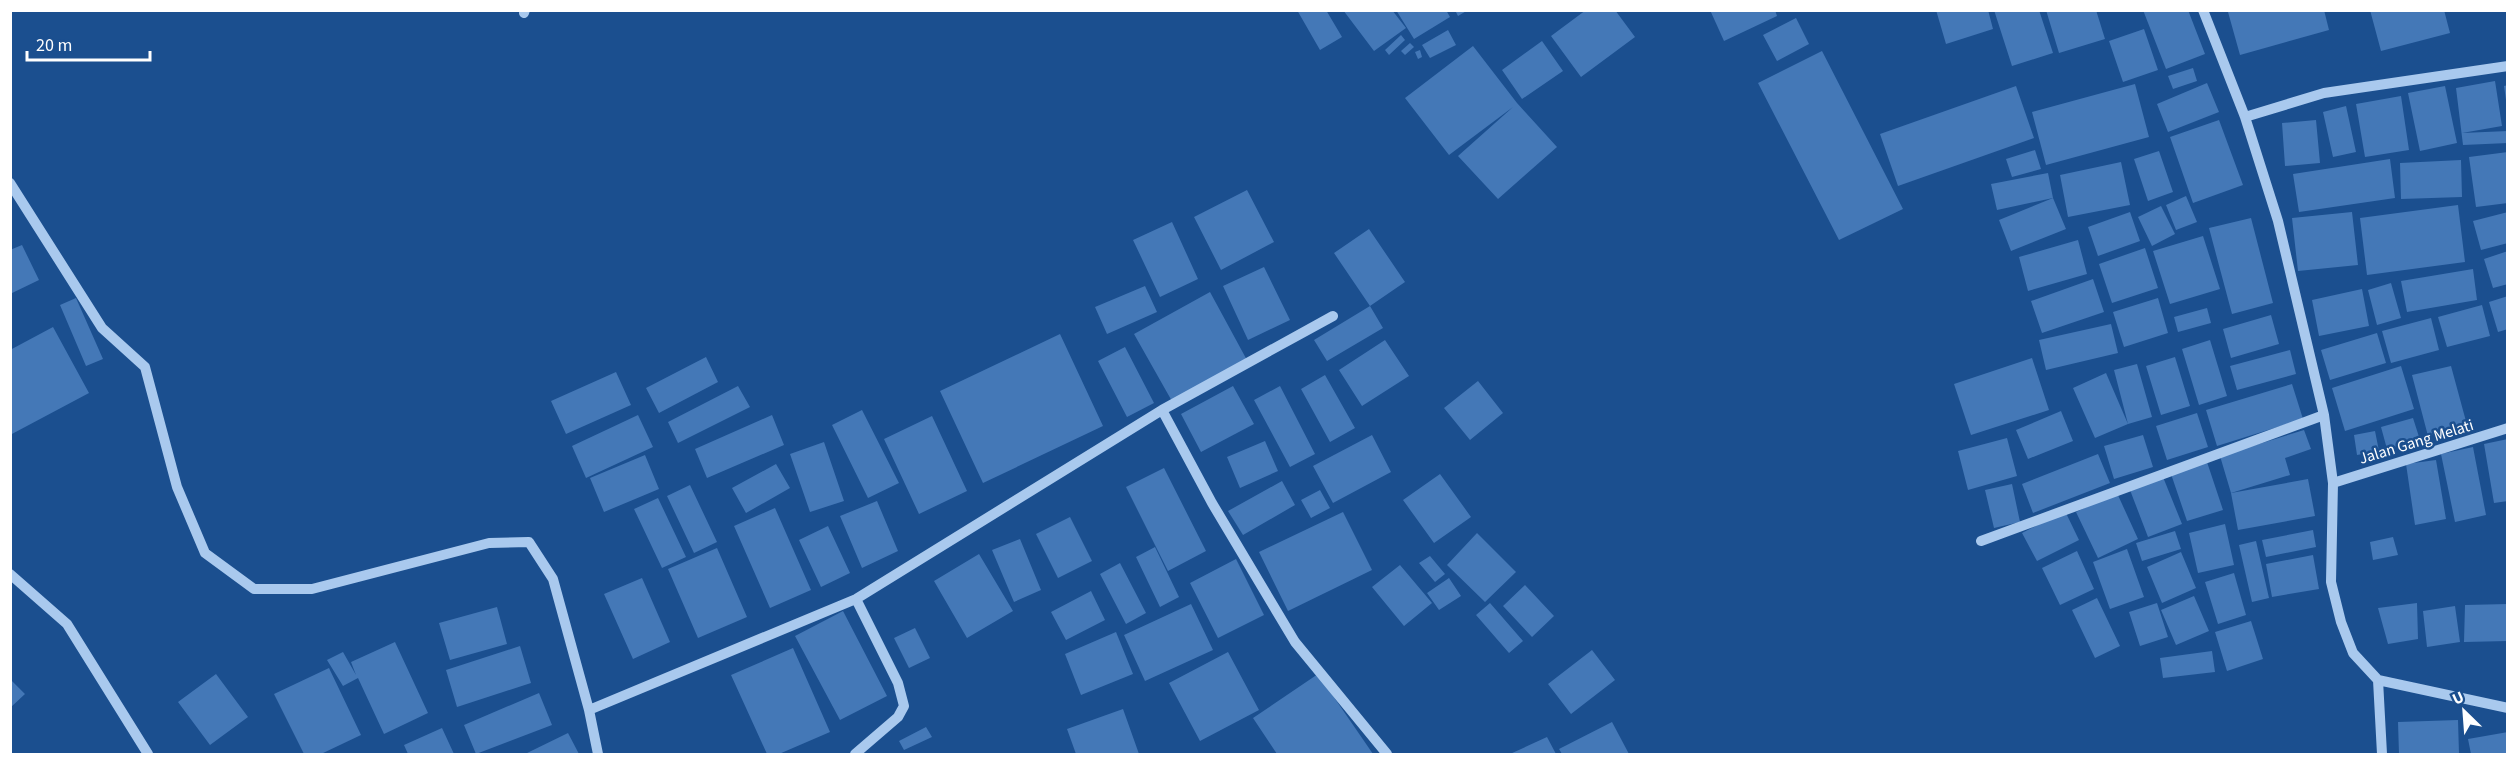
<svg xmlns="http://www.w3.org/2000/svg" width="2518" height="765" font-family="'Source Sans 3',sans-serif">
  <rect width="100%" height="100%" fill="#1b4f8f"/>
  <path fill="#4478b7" d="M 1297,10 L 1326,10 L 1342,37 L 1320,50 Z
    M 1343,10 L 1392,10 L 1406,28 L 1374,51 Z
    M 1396,10 L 1446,10 L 1450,17 L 1414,39 Z
    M 1455,10 L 1468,10 L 1458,16 Z
    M 1586,10 L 1615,10 L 1635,37 L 1581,77 L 1551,36 Z
    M 1710,10 L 1775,10 L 1777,16 L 1724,41 Z
    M 1936,10 L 1988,10 L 1993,29 L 1946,44 Z
    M 1994,10 L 2039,10 L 2053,53 L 2012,66 Z
    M 2046,10 L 2096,10 L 2105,39 L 2059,53 Z
    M 2143,10 L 2188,10 L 2205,54 L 2166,69 Z
    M 2235,10 L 2324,10 L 2329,30 L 2240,55 L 2228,12 Z
    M 2370,10 L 2444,10 L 2450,33 L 2381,51 Z
    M 1796,18 L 1809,44 L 1777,61 L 1763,35 Z
    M 2144,29 L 2158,70 L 2123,82 L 2109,41 Z
    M 1448,30 L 1456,45 L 1430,58 L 1422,45 Z
    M 1401,35 L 1405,40 L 1389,55 L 1385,50 Z
    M 1542,41 L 1563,71 L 1522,99 L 1502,70 Z
    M 1410,43 L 1414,47 L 1405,55 L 1401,51 Z
    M 1473,46 L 1517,103 L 1557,147 L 1498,199 L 1458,156 L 1513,107 L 1449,155 L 1405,98 Z
    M 1420,50 L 1422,57 L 1418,59 L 1415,52 Z
    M 1822,51 L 1903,209 L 1839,240 L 1758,83 Z
    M 2193,68 L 2197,81 L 2173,89 L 2168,76 Z
    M 2495,81 L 2502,126 L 2462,133 L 2508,131 L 2508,143 L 2463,145 L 2456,88 Z
    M 2207,83 L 2219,112 L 2168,132 L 2157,104 Z
    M 2135,84 L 2149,137 L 2046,165 L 2032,112 Z
    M 2508,85 L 2508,100 L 2506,100 L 2504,86 Z
    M 2016,86 L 2034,138 L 1898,186 L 1880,134 Z
    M 2445,86 L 2457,143 L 2420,151 L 2408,93 Z
    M 2401,96 L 2409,150 L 2365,157 L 2356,104 Z
    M 2346,106 L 2356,152 L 2333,157 L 2323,112 Z
    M 2219,120 L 2243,185 L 2193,203 L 2170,137 Z
    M 2316,120 L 2320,163 L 2285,166 L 2282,123 Z
    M 2035,150 L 2041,169 L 2012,177 L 2006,159 Z
    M 2159,151 L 2173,192 L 2148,201 L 2134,159 Z
    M 2508,152 L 2508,203 L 2476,207 L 2469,157 Z
    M 2390,159 L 2395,198 L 2299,212 L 2293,174 Z
    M 2461,160 L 2462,197 L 2401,199 L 2400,163 Z
    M 2121,162 L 2130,205 L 2068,217 L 2060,175 Z
    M 2048,173 L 2053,198 L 2066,229 L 2011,251 L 1999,220 L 2053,198 L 1997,210 L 1991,184 Z
    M 1247,190 L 1274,242 L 1221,270 L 1194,217 Z
    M 2186,196 L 2197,222 L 2176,230 L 2166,205 Z
    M 2458,205 L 2465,262 L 2367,275 L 2360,218 Z
    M 2161,206 L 2175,234 L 2152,246 L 2138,217 Z
    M 2130,212 L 2140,241 L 2098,256 L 2088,227 Z
    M 2352,212 L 2358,265 L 2298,271 L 2292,218 Z
    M 2508,212 L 2508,243 L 2481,250 L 2473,221 Z
    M 2251,218 L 2273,303 L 2232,314 L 2209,228 Z
    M 1172,222 L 1198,279 L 1160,297 L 1133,240 Z
    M 1369,229 L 1405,282 L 1370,306 L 1383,328 L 1327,361 L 1314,340 L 1370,306 L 1334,253 Z
    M 2203,236 L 2220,289 L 2170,304 L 2153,251 Z
    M 2078,240 L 2087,274 L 2028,291 L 2019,257 Z
    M 22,245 L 39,280 L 10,294 L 10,250 Z
    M 2145,248 L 2158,288 L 2112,303 L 2099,264 Z
    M 2508,251 L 2508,284 L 2493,288 L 2484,259 Z
    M 1264,267 L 1290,320 L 1248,340 L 1223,286 Z
    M 2473,269 L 2477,300 L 2407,312 L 2401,281 Z
    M 2093,279 L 2104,312 L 2042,333 L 2031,301 Z
    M 2391,283 L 2401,318 L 2377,325 L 2368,290 Z
    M 1145,286 L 1157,312 L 1107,334 L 1095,307 Z
    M 2362,289 L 2369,326 L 2319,336 L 2312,300 Z
    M 1210,292 L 1248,362 L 1173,403 L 1134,334 Z
    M 2508,296 L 2508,329 L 2498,332 L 2489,302 Z
    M 76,298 L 103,359 L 86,366 L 60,305 Z
    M 2158,298 L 2168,333 L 2124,347 L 2113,312 Z
    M 2482,305 L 2490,336 L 2447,347 L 2438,317 Z
    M 2207,308 L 2211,323 L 2178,332 L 2174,317 Z
    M 2271,315 L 2279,344 L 2231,358 L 2223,329 Z
    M 2431,318 L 2439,350 L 2391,363 L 2382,331 Z
    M 2111,324 L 2118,353 L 2046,370 L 2039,340 Z
    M 53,327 L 89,393 L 10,435 L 10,350 Z
    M 2377,333 L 2386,363 L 2330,380 L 2321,350 Z
    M 1060,334 L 1103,426 L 983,483 L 940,391 Z
    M 1385,340 L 1409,376 L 1362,406 L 1339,370 Z
    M 2210,340 L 2227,396 L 2199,405 L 2182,349 Z
    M 1125,347 L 1154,403 L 1127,417 L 1098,361 Z
    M 2290,350 L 2296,374 L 2237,390 L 2230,366 Z
    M 706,357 L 718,382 L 659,413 L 646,388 Z
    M 2175,357 L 2190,406 L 2161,415 L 2146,366 Z
    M 2032,358 L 2049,410 L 1971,435 L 1954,384 Z
    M 2137,364 L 2152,417 L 2128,424 L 2114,370 Z
    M 2401,366 L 2414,409 L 2345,431 L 2332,388 Z
    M 2451,366 L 2467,425 L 2428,436 L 2412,375 Z
    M 616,372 L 631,405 L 566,434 L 551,401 Z
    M 2106,373 L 2128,424 L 2095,438 L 2073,388 Z
    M 1325,375 L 1355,428 L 1330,442 L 1301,389 Z
    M 1478,381 L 1503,413 L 1470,440 L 1444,408 Z
    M 2292,384 L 2303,419 L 2217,446 L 2206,410 Z
    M 738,386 L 750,407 L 678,443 L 668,422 Z
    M 1233,386 L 1254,424 L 1201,452 L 1181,414 Z
    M 1280,386 L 1315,454 L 1290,467 L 1254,400 Z
    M 862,410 L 899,483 L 868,498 L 832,425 Z
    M 2061,411 L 2073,441 L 2028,459 L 2016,430 Z
    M 2197,413 L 2208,447 L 2167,460 L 2156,426 Z
    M 638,415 L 653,447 L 586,478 L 572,446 Z
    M 772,415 L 784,445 L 707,478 L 695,449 Z
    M 932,416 L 967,491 L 919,514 L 884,439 Z
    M 2413,418 L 2420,440 L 2387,449 L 2381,427 Z
    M 2304,430 L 2311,449 L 2285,458 L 2290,475 L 2231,493 L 2220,456 Z
    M 2375,431 L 2379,451 L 2357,455 L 2354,435 Z
    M 1372,435 L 1391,472 L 1333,503 L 1313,466 Z
    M 2143,435 L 2153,467 L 2114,479 L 2104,446 Z
    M 2007,438 L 2017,476 L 1968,490 L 1958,451 Z
    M 2508,439 L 2508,501 L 2494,503 L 2484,444 Z
    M 1265,441 L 1278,471 L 1240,488 L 1227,457 Z
    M 824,442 L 844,501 L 810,512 L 790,454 Z
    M 2473,447 L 2486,515 L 2455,522 L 2441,454 Z
    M 2098,454 L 2110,483 L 2033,513 L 2022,484 Z
    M 645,455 L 659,489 L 604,512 L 590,478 Z
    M 2436,460 L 2446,519 L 2415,525 L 2406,464 Z
    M 2207,462 L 2223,510 L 2187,521 L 2171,474 Z
    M 776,464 L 790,488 L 746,513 L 732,488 Z
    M 1164,468 L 1206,551 L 1168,571 L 1126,487 Z
    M 1440,474 L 1471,517 L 1434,543 L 1403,500 Z
    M 2163,477 L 2182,524 L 2148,537 L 2130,490 Z
    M 2308,479 L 2315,516 L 2238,530 L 2231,493 Z
    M 1282,481 L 1295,505 L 1243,535 L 1228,511 Z
    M 2012,484 L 2020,522 L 1994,528 L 1985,490 Z
    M 690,485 L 717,542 L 694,553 L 667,496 Z
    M 1320,490 L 1330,508 L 1311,518 L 1301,500 Z
    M 2117,493 L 2138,539 L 2098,558 L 2076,512 Z
    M 658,498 L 686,557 L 662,568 L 634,509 Z
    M 877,501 L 898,551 L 862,568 L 840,516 Z
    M 775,508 L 811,590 L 770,608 L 734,526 Z
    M 2065,511 L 2079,540 L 2037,561 L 2022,533 Z
    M 1343,512 L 1372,570 L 1288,611 L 1259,552 Z
    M 1070,517 L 1092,561 L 1058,578 L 1036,534 Z
    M 2225,524 L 2234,565 L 2198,573 L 2189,533 Z
    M 828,526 L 850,573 L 821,587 L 799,540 Z
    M 2313,530 L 2316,547 L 2266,557 L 2262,540 Z
    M 2175,531 L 2181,549 L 2142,561 L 2136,543 Z
    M 1477,533 L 1516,572 L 1485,602 L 1447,565 Z
    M 2393,537 L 2398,555 L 2373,560 L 2370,542 Z
    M 1020,539 L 1041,590 L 1014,602 L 992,550 Z
    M 2256,541 L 2269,598 L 2252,602 L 2239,545 Z
    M 1155,547 L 1179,597 L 1160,607 L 1136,557 Z
    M 717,548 L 747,617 L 698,638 L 668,569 Z
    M 2127,549 L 2144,597 L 2110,609 L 2093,562 Z
    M 2077,551 L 2094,589 L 2060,605 L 2042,568 Z
    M 2181,552 L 2196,588 L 2162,603 L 2147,567 Z
    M 979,554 L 1013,611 L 967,638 L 934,581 Z
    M 2313,555 L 2319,589 L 2272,597 L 2266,564 Z
    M 1430,556 L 1445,574 L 1435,582 L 1419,563 Z
    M 1236,559 L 1264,615 L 1218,638 L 1190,583 Z
    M 1120,563 L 1146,613 L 1126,624 L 1100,574 Z
    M 1400,565 L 1432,603 L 1404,626 L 1372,587 Z
    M 2234,573 L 2246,615 L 2218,624 L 2205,582 Z
    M 642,578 L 670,642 L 633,659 L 604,594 Z
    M 1449,578 L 1461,596 L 1439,610 L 1427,593 Z
    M 1525,585 L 1554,616 L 1532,637 L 1503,606 Z
    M 1091,591 L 1105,620 L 1066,640 L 1051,612 Z
    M 2194,596 L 2209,631 L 2176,645 L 2161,610 Z
    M 2097,598 L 2120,646 L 2095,658 L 2072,610 Z
    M 1490,603 L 1523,641 L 1509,653 L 1476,615 Z
    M 2157,603 L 2168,637 L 2140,646 L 2129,612 Z
    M 2417,603 L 2418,639 L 2388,644 L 2378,608 Z
    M 1191,604 L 1213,650 L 1145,681 L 1124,635 Z
    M 2508,604 L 2508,641 L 2464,642 L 2465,605 Z
    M 2455,606 L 2460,642 L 2427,647 L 2423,611 Z
    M 497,607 L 507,644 L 450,660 L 439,623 Z
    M 843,611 L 887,696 L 840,720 L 795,636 Z
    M 2251,621 L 2263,659 L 2227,671 L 2215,632 Z
    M 915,628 L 930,658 L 909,668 L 894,638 Z
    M 1116,632 L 1133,674 L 1081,695 L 1065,654 Z
    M 395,642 L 428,713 L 384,734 L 358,678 L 343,686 L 327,660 L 343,652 L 356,675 L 351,662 Z
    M 520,646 L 531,683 L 457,707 L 446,670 Z
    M 793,648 L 830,732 L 779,754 L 767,754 L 731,675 Z
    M 1592,650 L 1615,680 L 1571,714 L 1548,684 Z
    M 2212,651 L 2215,672 L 2163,678 L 2160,658 Z
    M 1228,652 L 1259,710 L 1200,741 L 1169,683 Z
    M 329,668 L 361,735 L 321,754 L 304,754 L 274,694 Z
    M 216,674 L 248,717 L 210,745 L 178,702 Z
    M 1318,674 L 1373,754 L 1277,754 L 1253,718 Z
    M 10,679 L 25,694 L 10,708 Z
    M 539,693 L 552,725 L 476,754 L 464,725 Z
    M 1123,709 L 1139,754 L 1076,754 L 1067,729 Z
    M 2458,720 L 2459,754 L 2399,754 L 2398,722 Z
    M 1612,722 L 1629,754 L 1562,754 L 1559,749 Z
    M 926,727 L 932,737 L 904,750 L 899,741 Z
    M 442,728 L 454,754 L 408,754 L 404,745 Z
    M 2508,732 L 2508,754 L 2471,754 L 2468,739 Z
    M 568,733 L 579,754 L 525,754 Z
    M 1547,737 L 1556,754 L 1510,754 Z"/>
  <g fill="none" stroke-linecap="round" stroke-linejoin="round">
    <path stroke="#a9c9ee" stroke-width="10" d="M 2203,10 L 2245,117 L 2278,221 L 2324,415 L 2333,483 L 2331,582 L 2341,622 L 2353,653 L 2378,680 L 2508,708
      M 524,13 L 525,10
      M 2245,117 L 2324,93 L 2508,66
      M 10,183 L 102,328 L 145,367 L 177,487 L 205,553 L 254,589 L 312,589 L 489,543 L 529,542 L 553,579 L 589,710 L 856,599 L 1162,410 L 1333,316
      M 1162,410 L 1212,503 L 1295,642 L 1387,754
      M 2333,483 L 2508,428
      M 1981,541 L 2324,415
      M 10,574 L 67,624 L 148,754
      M 2378,680 L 2382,754
      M 589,710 L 598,754
      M 855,754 L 898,717 L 904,706 L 898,683 L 856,599"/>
  </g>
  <g text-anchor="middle" stroke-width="5" stroke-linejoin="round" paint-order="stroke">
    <g font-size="16" fill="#fff" stroke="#1b4f8f">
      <text transform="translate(2416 441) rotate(-17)" y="6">Jalan Gang Melati</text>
    </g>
  </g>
  <rect width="2518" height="765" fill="none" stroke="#ffffff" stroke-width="24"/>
  <g transform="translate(2464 711) rotate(335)" stroke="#1b4f8f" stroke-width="4.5" paint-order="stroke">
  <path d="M0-4.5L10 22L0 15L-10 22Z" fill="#ffffff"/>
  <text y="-9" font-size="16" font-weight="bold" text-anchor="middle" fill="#ffffff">U</text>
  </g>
  <path d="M27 51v9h123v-9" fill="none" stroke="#ffffff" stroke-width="3"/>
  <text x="36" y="51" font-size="18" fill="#ffffff" stroke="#1b4f8f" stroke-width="4.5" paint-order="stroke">20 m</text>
</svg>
